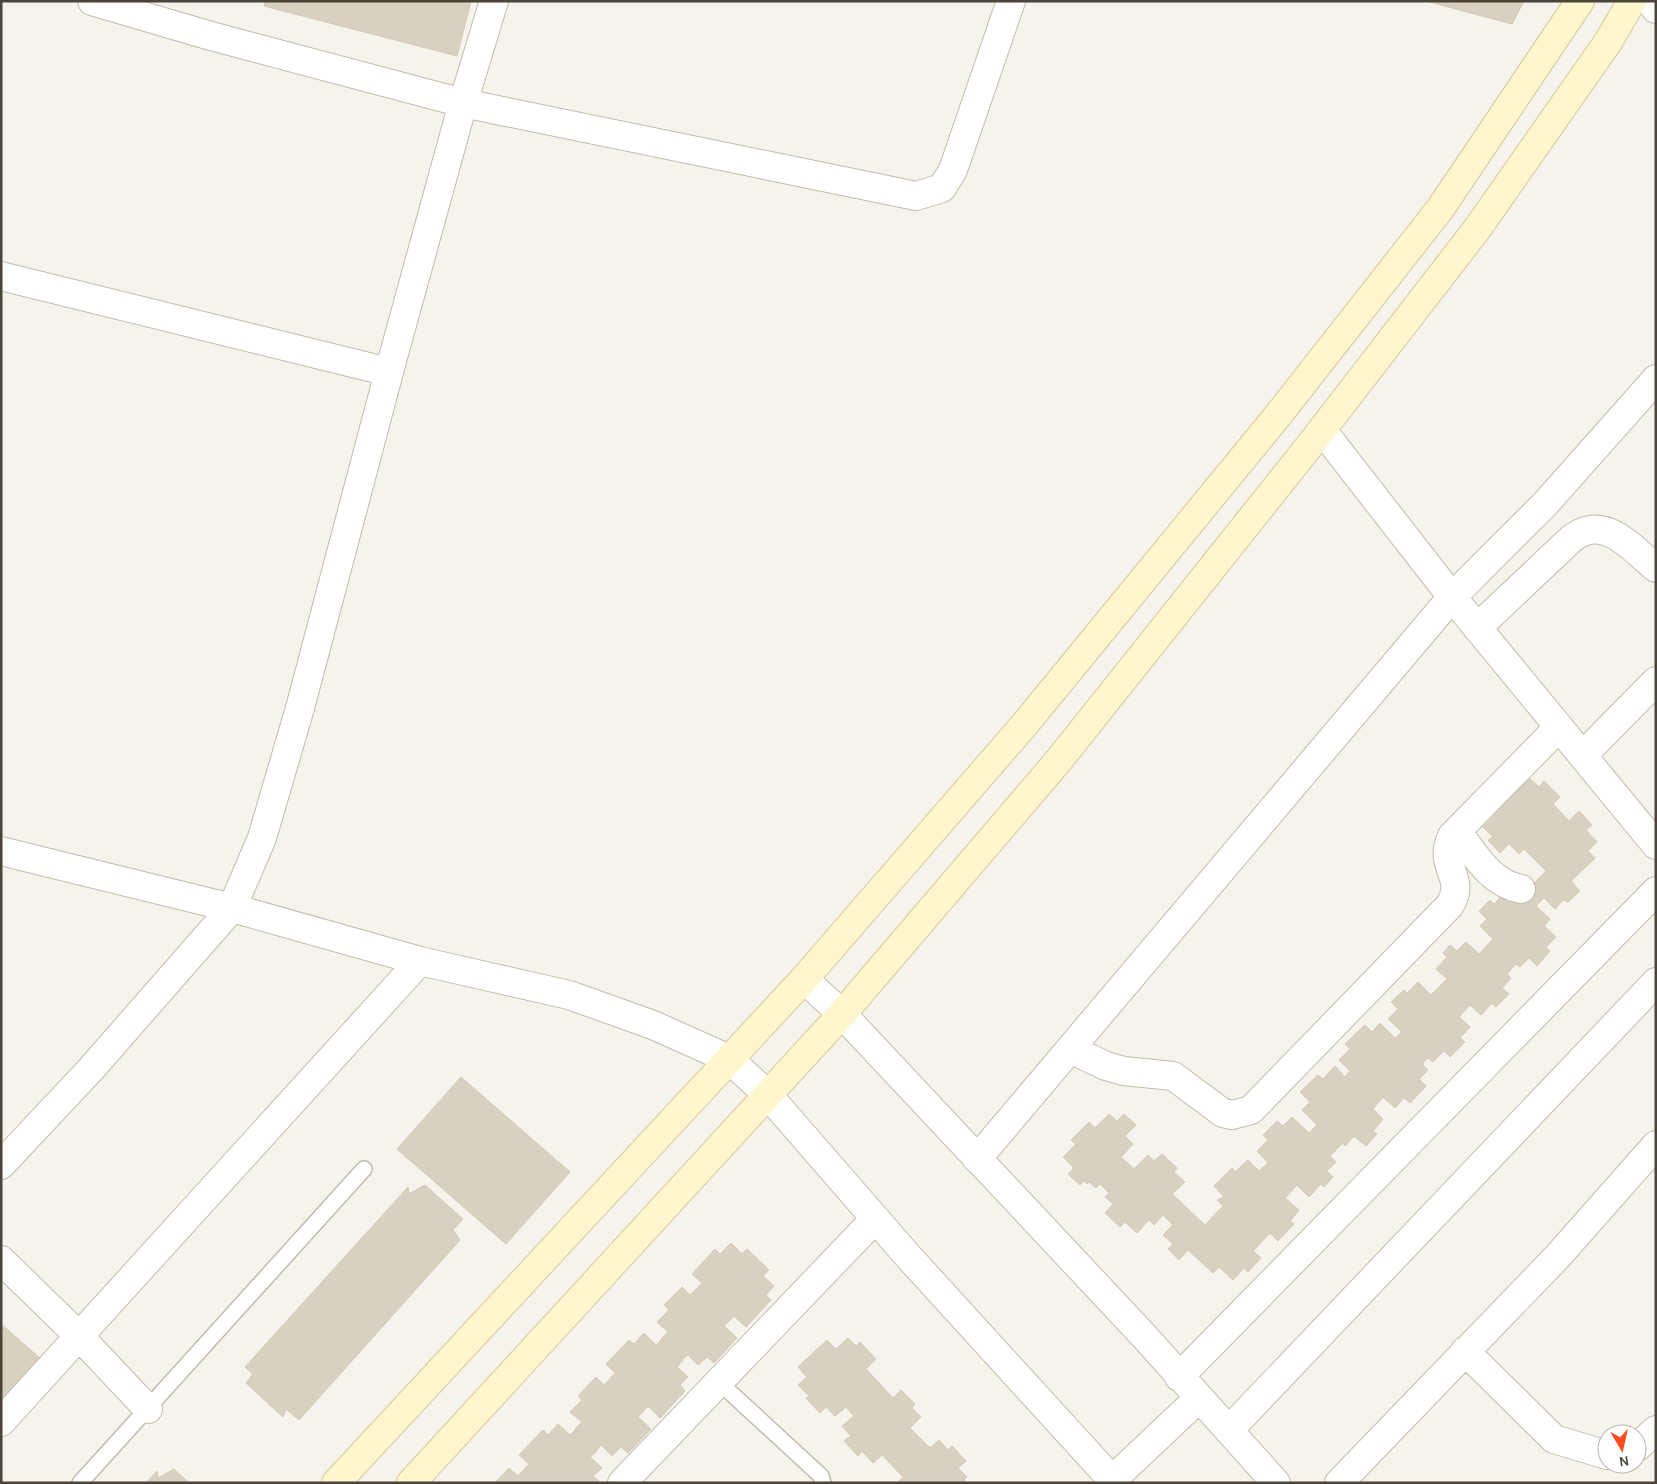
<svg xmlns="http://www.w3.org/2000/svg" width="1657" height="1484" font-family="Karla,sans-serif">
  <rect width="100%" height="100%" fill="#f6f3ec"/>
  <path fill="#d8d0c1" stroke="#d3c9b4" d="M 265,1 L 471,1 L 457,56 L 264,6 Z
    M 1426,1 L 1524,1 L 1512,24 Z
    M 1529,778 L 1539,787 L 1544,781 L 1560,797 L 1553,804 L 1569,821 L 1579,811 L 1592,825 L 1586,830 L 1597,842 L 1588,851 L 1595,858 L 1571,881 L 1580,891 L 1568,902 L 1563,900 L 1555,909 L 1544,898 L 1536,906 L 1550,919 L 1544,926 L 1556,937 L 1546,947 L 1550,951 L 1537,966 L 1529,958 L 1520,967 L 1516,964 L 1507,974 L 1511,978 L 1502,988 L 1509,994 L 1496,1007 L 1492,1003 L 1481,1015 L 1470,1005 L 1459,1017 L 1470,1027 L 1460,1038 L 1465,1042 L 1450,1057 L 1444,1051 L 1433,1062 L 1428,1058 L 1422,1064 L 1428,1070 L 1419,1079 L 1426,1086 L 1410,1103 L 1404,1098 L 1395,1108 L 1383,1097 L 1373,1109 L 1383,1119 L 1373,1131 L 1377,1134 L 1366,1146 L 1354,1136 L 1345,1146 L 1343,1143 L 1330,1156 L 1336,1162 L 1327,1171 L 1333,1177 L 1324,1187 L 1321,1184 L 1309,1197 L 1297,1185 L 1285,1198 L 1299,1210 L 1290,1221 L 1294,1224 L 1278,1241 L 1270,1233 L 1253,1251 L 1261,1258 L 1248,1272 L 1244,1268 L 1233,1280 L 1219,1267 L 1213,1273 L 1188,1250 L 1179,1260 L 1168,1249 L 1173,1244 L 1163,1235 L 1173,1225 L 1163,1215 L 1154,1225 L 1149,1220 L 1137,1233 L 1125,1222 L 1120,1227 L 1105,1213 L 1113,1204 L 1105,1197 L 1109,1193 L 1100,1184 L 1096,1188 L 1089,1182 L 1087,1184 L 1084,1181 L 1080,1185 L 1068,1174 L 1074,1168 L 1063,1157 L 1076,1144 L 1071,1140 L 1089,1122 L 1095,1128 L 1109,1114 L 1117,1121 L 1124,1114 L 1136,1125 L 1125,1136 L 1133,1144 L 1121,1157 L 1134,1169 L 1148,1155 L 1154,1161 L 1162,1154 L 1177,1168 L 1174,1172 L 1185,1182 L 1172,1194 L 1205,1225 L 1223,1206 L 1217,1200 L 1224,1197 L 1214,1186 L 1232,1168 L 1235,1172 L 1248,1160 L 1259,1171 L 1268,1163 L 1257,1151 L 1268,1140 L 1263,1135 L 1277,1121 L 1283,1126 L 1292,1117 L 1309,1133 L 1317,1125 L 1302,1110 L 1310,1102 L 1300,1092 L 1318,1075 L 1323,1079 L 1335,1066 L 1345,1077 L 1350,1071 L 1339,1060 L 1350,1049 L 1345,1044 L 1365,1025 L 1372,1032 L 1380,1023 L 1395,1038 L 1402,1032 L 1388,1019 L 1398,1009 L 1391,1002 L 1404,990 L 1407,993 L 1418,982 L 1431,995 L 1447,979 L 1436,969 L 1447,957 L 1443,953 L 1450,945 L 1457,951 L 1466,942 L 1479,954 L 1493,939 L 1480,926 L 1487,919 L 1479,911 L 1490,900 L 1494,904 L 1505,892 L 1515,902 L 1546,871 L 1524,849 L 1519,854 L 1509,844 L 1500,853 L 1488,840 L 1493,837 L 1483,827 L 1494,816 L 1489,811 Z
    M 461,1077 L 570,1172 L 506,1244 L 397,1149 Z
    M 425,1185 L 463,1219 L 453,1230 L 460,1240 L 299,1420 L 286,1409 L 283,1417 L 246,1383 L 253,1374 L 245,1367 L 408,1187 L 409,1194 Z
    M 731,1243 L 742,1254 L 747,1249 L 769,1270 L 763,1276 L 774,1286 L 766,1295 L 771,1300 L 746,1327 L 734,1316 L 724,1326 L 737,1338 L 714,1363 L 707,1357 L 698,1365 L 688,1355 L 683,1359 L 661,1339 L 668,1332 L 657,1322 L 669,1310 L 664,1305 L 682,1287 L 690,1295 L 702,1283 L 692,1274 L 715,1249 L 720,1254 Z
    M 1,1324 L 42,1360 L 1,1406 Z
    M 644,1333 L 656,1345 L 661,1340 L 683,1360 L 677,1367 L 688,1377 L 680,1385 L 685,1391 L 660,1418 L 648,1406 L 638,1417 L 651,1429 L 628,1453 L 621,1447 L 612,1456 L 601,1445 L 597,1450 L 575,1429 L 582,1422 L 570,1412 L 582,1400 L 578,1396 L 596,1377 L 604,1385 L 615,1373 L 606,1364 L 629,1340 L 634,1344 Z
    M 848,1338 L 856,1346 L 860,1342 L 876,1359 L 866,1369 L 893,1398 L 901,1390 L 915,1404 L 912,1408 L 921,1417 L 910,1428 L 930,1448 L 939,1440 L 948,1450 L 952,1446 L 966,1461 L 958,1468 L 967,1477 L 964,1480 L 966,1483 L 897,1483 L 903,1477 L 882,1455 L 873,1463 L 862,1451 L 858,1456 L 844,1441 L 851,1436 L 842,1426 L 854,1416 L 846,1407 L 835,1416 L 826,1407 L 820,1413 L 806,1398 L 809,1396 L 798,1385 L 807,1377 L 798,1367 L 827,1340 L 836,1349 Z
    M 558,1424 L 570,1435 L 575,1430 L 597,1451 L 590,1457 L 602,1468 L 593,1476 L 599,1481 L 598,1483 L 495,1483 L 509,1468 L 518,1476 L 529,1464 L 519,1455 L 543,1430 L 548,1435 Z
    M 174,1469 L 189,1483 L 146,1483 L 157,1471 L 158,1478 Z"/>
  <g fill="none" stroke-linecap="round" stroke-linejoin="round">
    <g stroke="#c2bcae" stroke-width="18">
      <path id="service" d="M 719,1382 L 821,1476 L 823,1483
        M 80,1483 L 364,1169"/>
    </g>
    <g stroke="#c2bcae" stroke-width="30">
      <path id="minor" d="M 92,1 L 211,36 L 463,103 L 916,196 L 942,188 L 953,170 L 1011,1
        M 1650,1 L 1656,9
        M 1,276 L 389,372
        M 1322,430 L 1452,597 L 1656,845
        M 1477,628 L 1569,541 C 1603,511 1630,547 1656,568
        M 1583,755 L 1656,681
        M 1457,831 C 1475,855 1490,883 1521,889
        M 1,851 L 232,908 L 420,961 L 569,995 L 653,1025 L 729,1059 L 767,1094 L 907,1255 L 1115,1483
        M 804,979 L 842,1014 L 1144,1336 L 1276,1483
        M 1070,1049 L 1106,1066 L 1124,1071 L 1173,1076 L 1223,1113 L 1232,1115 L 1251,1110 L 1450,905 C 1467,876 1437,868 1452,836 L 1559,727
        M 977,1159 L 1452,597 L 1545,504 L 1656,379
        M 1,1165 L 91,1069 L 232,908 L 262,838 L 300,708 L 389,372 L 463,103 L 494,1
        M 1,1260 L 79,1336 L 148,1409
        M 1465,1351 L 1554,1439 L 1607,1455
        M 1179,1377 L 1656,891
        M 1,1422 L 420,961
        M 1229,1430 L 1656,982
        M 1637,1447 L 1656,1430
        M 622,1483 L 875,1219
        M 1109,1483 L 1199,1398
        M 1339,1483 L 1558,1256 L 1656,1145"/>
    </g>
    <g stroke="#d6c99b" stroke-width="30">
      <path id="secondary" d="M 336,1483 L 804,979 L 1025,724 L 1279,414 L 1440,209 L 1580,1
        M 411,1483 L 842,1014 L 1059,760 L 1314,440 L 1477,229 L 1608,42 L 1632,1"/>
    </g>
    <use href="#service" stroke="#fff" stroke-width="15"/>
    <use href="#minor" stroke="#fff" stroke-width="28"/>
    <use href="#secondary" stroke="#fff6cd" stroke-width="28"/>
  </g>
  <rect width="1657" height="1484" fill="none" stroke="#4b4539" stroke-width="5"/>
  <g transform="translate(1622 1449) rotate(171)"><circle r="24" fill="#ffffff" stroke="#b7b5b0"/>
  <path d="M0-4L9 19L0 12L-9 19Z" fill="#fb4c1d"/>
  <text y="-8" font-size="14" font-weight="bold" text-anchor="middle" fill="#4b4539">N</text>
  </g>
</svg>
